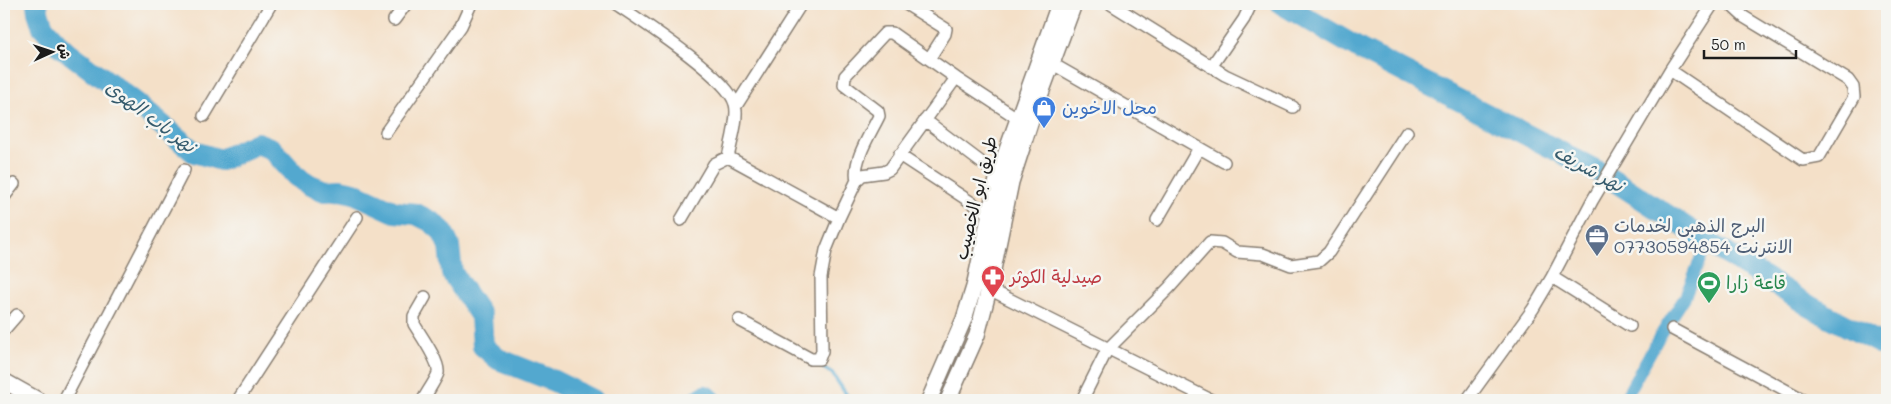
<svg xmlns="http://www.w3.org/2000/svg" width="1891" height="404" font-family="Mali,'Playpen Sans Arabic',sans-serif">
  <rect width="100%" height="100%" fill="#f6f6f2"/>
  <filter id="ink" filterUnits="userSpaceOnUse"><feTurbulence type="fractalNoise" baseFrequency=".02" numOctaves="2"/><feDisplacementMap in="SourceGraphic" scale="10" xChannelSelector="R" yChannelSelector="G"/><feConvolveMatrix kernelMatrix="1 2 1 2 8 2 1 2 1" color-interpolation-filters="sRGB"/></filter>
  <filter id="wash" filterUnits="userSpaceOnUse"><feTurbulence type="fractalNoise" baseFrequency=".0096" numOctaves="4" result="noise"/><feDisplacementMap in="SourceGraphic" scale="20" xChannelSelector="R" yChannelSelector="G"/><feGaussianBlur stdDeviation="1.12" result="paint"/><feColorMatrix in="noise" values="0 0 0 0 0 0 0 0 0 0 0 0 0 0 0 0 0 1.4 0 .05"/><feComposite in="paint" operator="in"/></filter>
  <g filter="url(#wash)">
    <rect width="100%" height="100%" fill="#f4e0c8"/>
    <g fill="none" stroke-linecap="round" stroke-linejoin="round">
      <path stroke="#53a8cf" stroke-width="4" d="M 815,363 L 832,373 L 850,400"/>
      <path stroke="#53a8cf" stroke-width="12" d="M 1624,400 L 1658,339 L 1685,297 L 1707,242"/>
      <path stroke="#53a8cf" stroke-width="22" d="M 37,4 L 38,12 L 43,27 L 60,46 L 132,100 L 194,152 L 221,160 L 257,143 L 272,149 L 296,176 L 310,185 L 325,191 L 340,190 L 354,193 L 395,212 L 416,214 L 432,222 L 442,231 L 449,246 L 452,273 L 481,316 L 483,346 L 498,359 L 554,381 L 592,400
        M 1282,4 L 1361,50 L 1607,176 L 1716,247 L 1811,307 L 1887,347
        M 699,400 L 705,396 L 711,400"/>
    </g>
  </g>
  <g filter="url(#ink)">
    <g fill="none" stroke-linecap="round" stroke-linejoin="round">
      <g stroke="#887e72" stroke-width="14">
        <path id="minor" d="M 616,4 C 641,21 728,77 735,104 C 739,117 731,143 728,157 L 714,164 L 681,220
          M 906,4 L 946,29 L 945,34 L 929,59
          M 1111,4 L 1225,75 L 1293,107
          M 394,20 L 406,4
          M 1051,63 L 1224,162
          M 1211,67 L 1244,19 L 1251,4
          M 1670,70 L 1803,160 L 1819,157 L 1854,97 L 1853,87 L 1848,80 L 1744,17 L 1730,4
          M 736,106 L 801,4
          M 204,116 L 271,4
          M 925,120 L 998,175
          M 386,132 L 461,26 L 471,4
          M 899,155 L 989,214
          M 728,157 L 839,218
          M 857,180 C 852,161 871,133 879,116 L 878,111 L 844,85 L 845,76 L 885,33 L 892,33 L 956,78
          M 4,197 L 14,184
          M 1157,220 L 1199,148
          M 1552,277 L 1630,326
          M 989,289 L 1211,400
          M 739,320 L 811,359 L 819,359 L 822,351 L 821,277 L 826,250 L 839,218 L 857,180 L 862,175 L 884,172 L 890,169 L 956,78 L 1017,118
          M 1672,329 L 1804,400
          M 4,330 L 17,315
          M 64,400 L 184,170
          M 238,400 L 357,217
          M 423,400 C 426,394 437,378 438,373 C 440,362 420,334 414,324 L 414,316 L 425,297
          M 1082,400 L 1107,350 L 1169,288 L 1210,242 L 1222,243 L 1237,252 L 1263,254 L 1291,265 L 1319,261 L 1329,252 L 1407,132
          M 1467,400 L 1533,309 L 1552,277 L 1592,201 L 1670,70 L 1713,4"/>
      </g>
      <g stroke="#887e72" stroke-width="18">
        <path id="major" d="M 4,381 L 38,400
          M 929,400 L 964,319 L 974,287 L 998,175 L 1059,4
          M 948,400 L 977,335 L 989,289 L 1011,182 L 1030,123 L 1074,4"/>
      </g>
      <use href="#minor" stroke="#fff" stroke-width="11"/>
      <use href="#major" stroke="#fff" stroke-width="15"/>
    </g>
  </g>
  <defs>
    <g id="shop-pin" transform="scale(1.25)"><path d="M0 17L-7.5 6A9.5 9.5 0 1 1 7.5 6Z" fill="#3f7fe0" stroke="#f6f6f2"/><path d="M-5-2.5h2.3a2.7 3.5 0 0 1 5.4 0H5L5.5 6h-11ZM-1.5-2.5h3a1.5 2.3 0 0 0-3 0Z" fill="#fff"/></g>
    <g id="office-pin" transform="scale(1.25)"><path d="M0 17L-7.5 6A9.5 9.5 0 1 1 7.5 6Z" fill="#5c6f8a" stroke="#f6f6f2"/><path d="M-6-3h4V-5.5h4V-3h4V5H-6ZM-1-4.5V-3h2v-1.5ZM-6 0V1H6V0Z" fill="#fff"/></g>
    <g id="pharmacy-pin" transform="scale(1.25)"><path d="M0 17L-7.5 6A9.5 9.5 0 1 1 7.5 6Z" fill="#e0444e" stroke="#f6f6f2"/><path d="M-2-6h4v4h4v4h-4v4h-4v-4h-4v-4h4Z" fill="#fff"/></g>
    <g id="stadium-pin" transform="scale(1.25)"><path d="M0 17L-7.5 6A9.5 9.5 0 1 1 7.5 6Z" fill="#2e9e5b" stroke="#f6f6f2"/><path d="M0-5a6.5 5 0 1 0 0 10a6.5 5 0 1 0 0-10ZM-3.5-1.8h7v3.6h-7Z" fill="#fff"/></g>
  </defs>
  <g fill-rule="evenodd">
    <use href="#shop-pin" x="1044" y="108"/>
    <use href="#office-pin" x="1597" y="236"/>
    <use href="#pharmacy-pin" x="993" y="277"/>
    <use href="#stadium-pin" x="1709" y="283"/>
  </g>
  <g text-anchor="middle" stroke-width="5" stroke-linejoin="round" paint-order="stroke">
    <g font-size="18" fill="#366cbe" stroke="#f6f6f2" text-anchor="start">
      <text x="1062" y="114">محل الاخوين</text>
    </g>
    <g font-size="18" fill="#1c1c1c" stroke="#f6f6f2">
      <text transform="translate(976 198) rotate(-76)" y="6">طريق ابو الخصيب</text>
    </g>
    <g font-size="18" fill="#4e5e75" stroke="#f6f6f2" text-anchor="start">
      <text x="1614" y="232">البرج الذهبي لخدمات<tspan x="1614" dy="21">الانترنت 07730594854</tspan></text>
    </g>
    <g font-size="18" fill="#be3a42" stroke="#f6f6f2" text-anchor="start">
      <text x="1010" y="283">صيدلية الكوثر</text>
    </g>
    <g font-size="18" fill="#27864d" stroke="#f6f6f2" text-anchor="start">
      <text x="1726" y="289">قاعة زارا</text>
    </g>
    <g font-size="19" font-style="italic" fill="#355b6d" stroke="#f6f6f2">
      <text transform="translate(151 116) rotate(37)" y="7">نهر باب الهوى</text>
      <text transform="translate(1589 168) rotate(29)" y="7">نهر شريف</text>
    </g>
  </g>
  <rect width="1891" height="404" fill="none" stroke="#f6f6f2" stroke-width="20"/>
  <g transform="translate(52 52) rotate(87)" stroke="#f6f6f2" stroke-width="4" paint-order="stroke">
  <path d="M0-4L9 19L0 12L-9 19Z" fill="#1c1c1c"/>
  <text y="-8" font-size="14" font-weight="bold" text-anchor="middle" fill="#1c1c1c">ش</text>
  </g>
  <path d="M1704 50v8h92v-8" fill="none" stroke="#1c1c1c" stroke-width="2.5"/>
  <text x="1711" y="50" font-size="15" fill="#1c1c1c" stroke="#f6f6f2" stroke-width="4" paint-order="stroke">50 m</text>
</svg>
